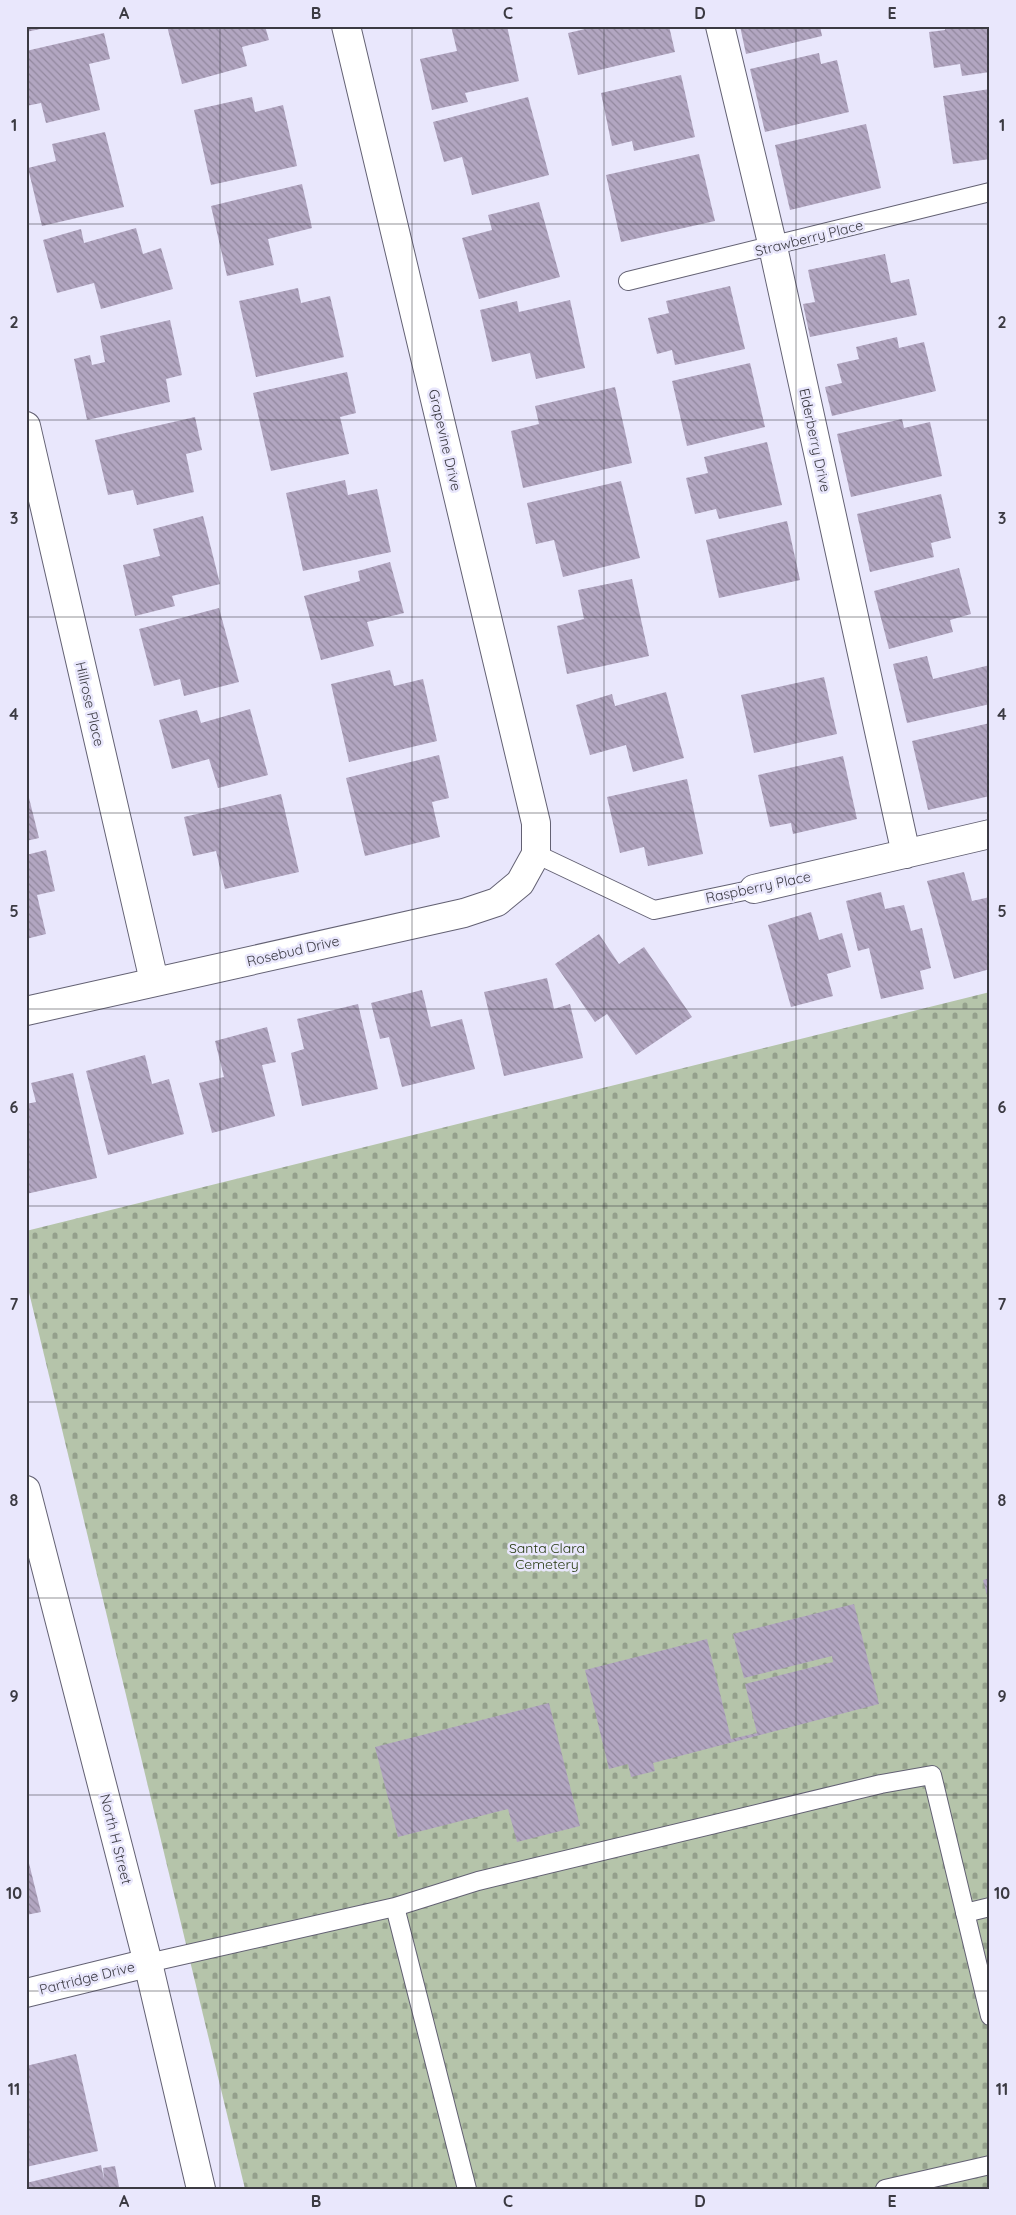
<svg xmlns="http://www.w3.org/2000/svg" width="1016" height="2215" font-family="Quicksand,sans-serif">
  <defs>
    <pattern id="cemetery-stones" width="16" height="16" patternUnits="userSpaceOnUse" patternTransform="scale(1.25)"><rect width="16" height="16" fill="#b5c4aa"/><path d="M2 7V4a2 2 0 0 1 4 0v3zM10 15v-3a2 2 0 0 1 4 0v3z" fill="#94a08c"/></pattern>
    <pattern id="building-back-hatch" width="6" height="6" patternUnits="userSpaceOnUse" patternTransform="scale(1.25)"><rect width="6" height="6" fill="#b2a6c1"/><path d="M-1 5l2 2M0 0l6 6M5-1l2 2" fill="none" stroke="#92889e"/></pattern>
  </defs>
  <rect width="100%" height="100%" fill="#e9e7fc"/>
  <path fill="url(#cemetery-stones)" d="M 990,992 L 990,2189 L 245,2189 L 26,1280 L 26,1231 Z"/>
  <path fill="url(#building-back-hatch)" d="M 26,26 L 50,26 L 50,27 L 26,32 Z
    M 167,26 L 265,26 L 269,40 L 242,47 L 247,66 L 182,84 Z
    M 451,26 L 507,26 L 519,81 L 465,93 L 468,102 L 432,110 L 420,59 L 457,51 Z
    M 598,26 L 669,26 L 675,52 L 578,75 L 568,33 Z
    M 740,26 L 820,26 L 822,36 L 746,54 Z
    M 945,26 L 990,26 L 990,72 L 962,76 L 960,64 L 934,68 L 929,32 L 945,30 Z
    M 104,33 L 110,59 L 89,64 L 100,110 L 46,123 L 41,103 L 26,106 L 26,51 Z
    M 819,53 L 821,64 L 837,60 L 849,112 L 765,132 L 750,69 Z
    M 681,75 L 695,137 L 634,151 L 632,141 L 612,146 L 601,93 Z
    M 990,89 L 990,159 L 953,164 L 943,96 Z
    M 252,97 L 255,112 L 283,105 L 297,166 L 211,185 L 194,110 Z
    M 528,97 L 549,175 L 472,195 L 462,157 L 444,162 L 433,122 Z
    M 866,124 L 881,188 L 790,210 L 775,145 Z
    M 105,132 L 124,207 L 42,226 L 28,168 L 56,161 L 52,144 Z
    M 699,154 L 715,221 L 621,242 L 606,175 Z
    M 302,184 L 312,228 L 268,239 L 274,265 L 227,276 L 211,206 Z
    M 539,202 L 560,277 L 479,299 L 462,238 L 492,230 L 488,215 Z
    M 136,228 L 143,254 L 161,248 L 173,289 L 101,309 L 94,283 L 57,293 L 43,240 L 81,229 L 84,243 Z
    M 885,254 L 891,283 L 909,279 L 917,315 L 810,337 L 803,304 L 815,302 L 808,270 Z
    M 730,286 L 745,349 L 675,365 L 672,350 L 657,354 L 648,318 L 669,313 L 666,301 Z
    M 298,288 L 301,303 L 330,296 L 344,357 L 256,377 L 239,301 Z
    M 570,300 L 585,368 L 536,379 L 530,353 L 492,362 L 480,310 L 517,301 L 519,312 Z
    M 170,320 L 182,375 L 166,379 L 170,402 L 87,420 L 74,359 L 90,355 L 92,365 L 105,362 L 100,336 Z
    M 897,337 L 899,348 L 924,342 L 936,391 L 832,416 L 825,387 L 842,383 L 837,364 L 859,359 L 856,347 Z
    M 750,363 L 765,427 L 687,446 L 672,381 Z
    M 347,372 L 356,413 L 340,417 L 349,454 L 271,471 L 253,393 Z
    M 615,387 L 632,463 L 523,488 L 511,431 L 539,424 L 535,406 Z
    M 195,417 L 202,450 L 186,454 L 194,492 L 137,505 L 133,490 L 108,495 L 95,440 Z
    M 902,419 L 904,428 L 930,422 L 942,476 L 851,497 L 837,434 Z
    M 767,442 L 782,505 L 719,519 L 716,509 L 695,514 L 686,478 L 708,473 L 704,457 Z
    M 345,480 L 348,495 L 377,489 L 391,552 L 303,571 L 286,493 Z
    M 621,481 L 640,558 L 563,577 L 554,540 L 536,544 L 527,503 Z
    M 941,494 L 951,538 L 931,543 L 934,557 L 870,572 L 857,514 Z
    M 203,516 L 220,584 L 172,596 L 175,606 L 135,616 L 123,565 L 160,556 L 153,529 Z
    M 787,521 L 800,580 L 719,598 L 706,540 Z
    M 390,562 L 404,613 L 367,622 L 374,646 L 321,660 L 304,596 L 360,581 L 358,571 Z
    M 959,568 L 971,614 L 950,620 L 953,632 L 889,649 L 874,591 Z
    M 632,579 L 649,656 L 567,674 L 557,626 L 584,619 L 578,590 Z
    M 219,608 L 239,682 L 184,696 L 180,679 L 154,686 L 139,629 Z
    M 927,656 L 933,679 L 990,665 L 990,704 L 907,723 L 893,664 Z
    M 390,670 L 394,686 L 423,679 L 437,741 L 349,762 L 331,684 Z
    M 824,677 L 837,734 L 754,753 L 741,695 Z
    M 666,692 L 684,758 L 633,772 L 626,745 L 590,755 L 576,705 L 612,694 L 615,706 Z
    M 250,709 L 268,775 L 218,788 L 209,759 L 172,769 L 159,720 L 197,710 L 201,723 Z
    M 990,723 L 990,796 L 928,810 L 912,741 Z
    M 439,755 L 449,798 L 432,802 L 440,837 L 365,856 L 346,778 Z
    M 843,756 L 857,819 L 793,834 L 791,823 L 770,827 L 758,775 Z
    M 687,779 L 703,854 L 648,866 L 644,847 L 620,853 L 607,797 Z
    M 26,786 L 39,838 L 26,841 Z
    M 281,794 L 299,872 L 225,889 L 216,851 L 193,856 L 184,817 Z
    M 46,850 L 55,891 L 37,895 L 46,934 L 26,939 L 26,855 Z
    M 964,872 L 972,901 L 990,897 L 990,969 L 954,979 L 927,881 Z
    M 881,892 L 885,909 L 904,905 L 911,931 L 922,928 L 931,968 L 920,971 L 924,989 L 881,999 L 869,948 L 858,951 L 846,901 Z
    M 811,912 L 819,940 L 842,933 L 851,967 L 827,974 L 833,996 L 791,1007 L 768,925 Z
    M 599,934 L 619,964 L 644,947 L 692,1017 L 636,1055 L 607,1014 L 595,1022 L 555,964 Z
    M 547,978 L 554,1009 L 570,1004 L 583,1058 L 504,1076 L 484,992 Z
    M 422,990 L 431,1027 L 462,1019 L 475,1069 L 402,1087 L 389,1037 L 380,1039 L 371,1003 Z
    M 358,1004 L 378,1089 L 302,1106 L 291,1053 L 304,1049 L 297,1019 Z
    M 267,1027 L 276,1062 L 262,1065 L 275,1116 L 212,1133 L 199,1083 L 224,1077 L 215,1041 Z
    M 145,1055 L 152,1084 L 169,1079 L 184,1134 L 108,1155 L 86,1071 Z
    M 73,1073 L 97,1178 L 26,1194 L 26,1104 L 36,1102 L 31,1083 Z
    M 990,1578 L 990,1603 L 989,1603 L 983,1580 Z
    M 854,1604 L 879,1704 L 653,1763 L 655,1771 L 631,1777 L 628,1764 L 609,1769 L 585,1670 L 707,1639 L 731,1739 L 757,1733 L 745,1684 L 833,1662 L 832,1656 L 744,1678 L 733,1634 Z
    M 549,1703 L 580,1826 L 517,1842 L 508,1809 L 398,1837 L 375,1747 Z
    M 26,1851 L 41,1912 L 26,1915 Z
    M 76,2054 L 98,2151 L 26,2167 L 26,2066 Z
    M 101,2165 L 104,2179 L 103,2168 L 115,2166 L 119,2187 L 26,2189 L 26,2183 Z"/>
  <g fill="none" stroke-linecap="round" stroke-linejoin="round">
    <g stroke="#636173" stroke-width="20">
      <path id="service" d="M 628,281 L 990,192
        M 536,854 L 654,910 L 754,889
        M 395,1907 L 467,2189
        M 965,1913 L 990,1907
        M 148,1963 L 395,1907 L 478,1881 L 881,1784 L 932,1775 L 990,2016
        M 885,2189 L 990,2165"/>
    </g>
    <g stroke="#636173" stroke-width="30">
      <path id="minor" d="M 720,26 L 773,247 L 906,854
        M 26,426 L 154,981
        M 754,889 L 990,834
        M 26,1011 L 464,913 L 497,902 L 520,883 L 536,854 L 536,823 L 346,26
        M 26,1993 L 148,1963"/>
    </g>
    <g stroke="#636173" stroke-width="30">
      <path id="tertiary" d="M 26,1490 L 148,1963 L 201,2189"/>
    </g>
    <use href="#service" stroke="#fff" stroke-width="18"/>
    <use href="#minor" stroke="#fff" stroke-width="28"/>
    <use href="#tertiary" stroke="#fff" stroke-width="28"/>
  </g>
  <path fill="none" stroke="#3b3a42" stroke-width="1" stroke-opacity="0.55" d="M 220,26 L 220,2189M 412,26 L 412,2189M 604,26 L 604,2189M 796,26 L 796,2189M 26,224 L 990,224M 26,420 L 990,420M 26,617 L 990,617M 26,813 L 990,813M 26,1009 L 990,1009M 26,1206 L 990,1206M 26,1402 L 990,1402M 26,1598 L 990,1598M 26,1795 L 990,1795M 26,1991 L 990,1991"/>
  <g text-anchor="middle" stroke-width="5" stroke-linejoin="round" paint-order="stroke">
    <g font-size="14" fill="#3b3a42" stroke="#e9e7fc">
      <text transform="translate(809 238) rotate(-14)" y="5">Strawberry Place</text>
      <text transform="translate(445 440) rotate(77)" y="5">Grapevine Drive</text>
      <text transform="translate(815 440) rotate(78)" y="5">Elderberry Drive</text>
      <text transform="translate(90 704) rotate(77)" y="5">Hillrose Place</text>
      <text transform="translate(758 887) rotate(-12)" y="5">Raspberry Place</text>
      <text transform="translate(293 951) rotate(-13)" y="5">Rosebud Drive</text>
      <text transform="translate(116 1839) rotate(76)" y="5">North H Street</text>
      <text transform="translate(87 1978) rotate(-14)" y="5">Partridge Drive</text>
    </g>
    <g font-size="14" fill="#23370d" stroke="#e9e7fc">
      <text x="547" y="1553">Santa Clara<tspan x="547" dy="16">Cemetery</tspan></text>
    </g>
  </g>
  <rect width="1016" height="2215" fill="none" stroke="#e9e7fc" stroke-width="55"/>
  <rect x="28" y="28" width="960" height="2160" fill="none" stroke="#3b3a42" stroke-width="2"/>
  <g font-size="16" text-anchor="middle" font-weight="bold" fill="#3b3a42">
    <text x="124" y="19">A</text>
    <text x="316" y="19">B</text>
    <text x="508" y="19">C</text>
    <text x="700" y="19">D</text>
    <text x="892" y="19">E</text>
    <text x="14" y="131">1</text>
    <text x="1002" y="131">1</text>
    <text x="14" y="328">2</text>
    <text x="1002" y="328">2</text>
    <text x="14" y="524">3</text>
    <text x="1002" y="524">3</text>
    <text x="14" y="720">4</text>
    <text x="1002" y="720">4</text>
    <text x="14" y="917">5</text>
    <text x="1002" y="917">5</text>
    <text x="14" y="1113">6</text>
    <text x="1002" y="1113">6</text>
    <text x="14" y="1310">7</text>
    <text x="1002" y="1310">7</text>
    <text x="14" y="1506">8</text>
    <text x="1002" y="1506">8</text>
    <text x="14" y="1702">9</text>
    <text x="1002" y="1702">9</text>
    <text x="14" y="1899">10</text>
    <text x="1002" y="1899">10</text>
    <text x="14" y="2095">11</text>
    <text x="1002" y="2095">11</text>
    <text x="124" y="2207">A</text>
    <text x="316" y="2207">B</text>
    <text x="508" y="2207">C</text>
    <text x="700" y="2207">D</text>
    <text x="892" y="2207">E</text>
  </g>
</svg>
